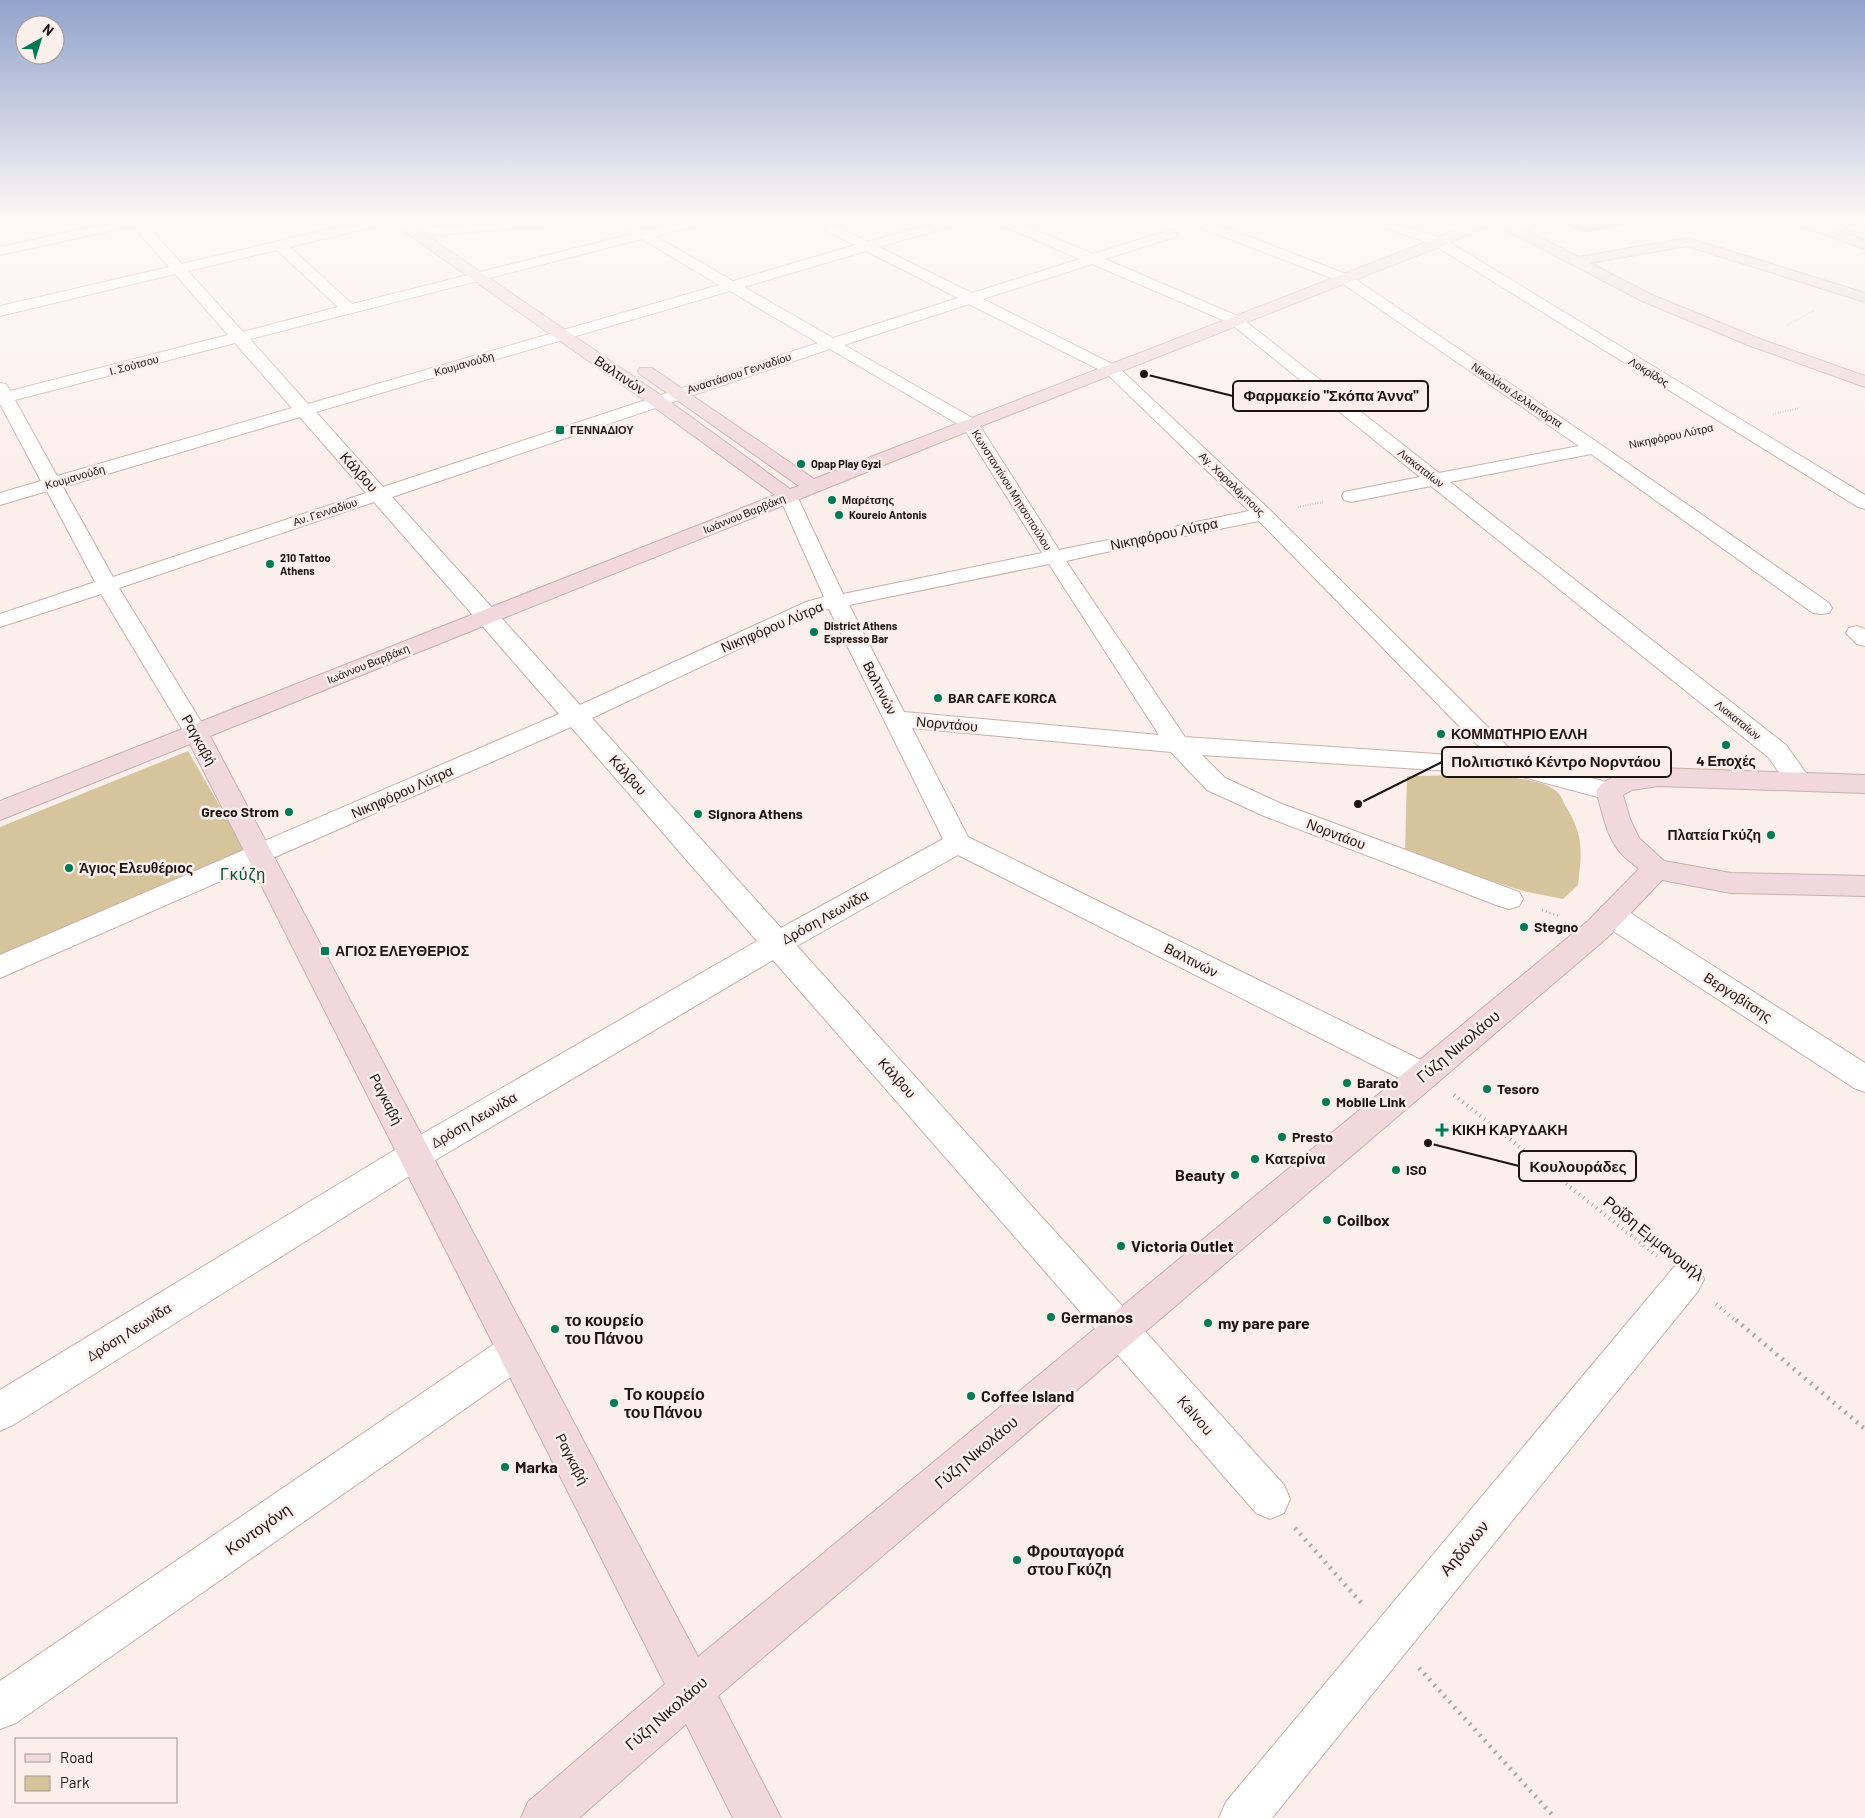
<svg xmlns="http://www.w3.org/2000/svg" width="1865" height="1818" font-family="Barlow,sans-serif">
  <rect width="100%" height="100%" fill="#fbefec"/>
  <path fill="#d6c49d" d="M 1553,220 L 1652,220 L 1584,233 Z
    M 188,751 L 247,853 L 0,965 L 0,827 Z
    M 1407,776 C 1439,776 1535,770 1557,792 C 1561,795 1563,801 1565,805 C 1584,836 1582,850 1578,885 L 1563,899 L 1523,891 L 1405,853 Z"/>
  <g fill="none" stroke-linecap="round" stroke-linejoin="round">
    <g stroke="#caaea7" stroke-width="2">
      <path id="street" d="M 124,220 L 149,220 L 145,223 L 182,264 L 368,220 L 392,220 L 390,223 L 290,247 L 352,304 L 632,234 L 611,220 L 627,220 L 645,230 L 688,220 L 711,220 L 709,223 L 655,236 L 733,281 L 855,245 L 810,223 L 808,220 L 825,220 L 868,242 L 943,220 L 964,220 L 962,223 L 879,247 L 972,293 L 1080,259 L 996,223 L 994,220 L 1012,220 L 1093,254 L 1170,230 L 1175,231 L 1177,234 L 1175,237 L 1105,259 L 1240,317 L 1439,473 L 1579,446 L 1339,281 L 1188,223 L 1186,220 L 1205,220 L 1349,275 L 1600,444 L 1829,603 L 1832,608 L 1829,613 L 1821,614 L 1813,613 L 1591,454 L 1450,482 L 1786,745 L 1811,780 L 1808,786 C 1787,792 1780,772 1768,757 L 1431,486 L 1351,502 L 1344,500 L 1342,496 L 1344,492 L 1420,477 L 1230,323 L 1092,264 L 983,299 L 1118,367 L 1270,510 L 1521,760 L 1618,785 L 1622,791 L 1618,797 L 1609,800 L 1504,772 L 1259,521 L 1184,536 L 1177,534 L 1174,530 L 1177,526 L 1249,511 L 1106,373 L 969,304 L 844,345 L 976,420 L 1059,550 L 1113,539 L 1120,541 L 1123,545 L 1120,549 L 1066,561 L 1185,737 L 1451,755 L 1460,757 L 1463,763 L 1460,769 L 1451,771 L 1202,755 L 1225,778 L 1282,804 L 1519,892 L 1523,899 L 1519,906 L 1509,909 L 1499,906 L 1264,816 L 1207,790 L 1171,752 L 912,728 L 968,837 L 1433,1066 L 1437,1075 L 1433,1084 L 1422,1088 L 1411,1084 L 958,855 L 797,946 L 1284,1485 L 1290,1499 L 1284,1513 L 1270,1519 L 1256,1513 L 773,960 L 427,1165 L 13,1425 L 0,1431 L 0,1390 L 403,1145 L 757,941 L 571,727 L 0,978 L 0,955 L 559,714 L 374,502 L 119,588 L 208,733 L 204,739 L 196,741 L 188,739 L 101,594 L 0,627 L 0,614 L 95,582 L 47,491 L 0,505 L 0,493 L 41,481 L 0,404 L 0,383 L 6,384 L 10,391 L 228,335 L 175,274 L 0,316 L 0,306 L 169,267 L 133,226 L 0,255 L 0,247 ZM 642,239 L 719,285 L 308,404 L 250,339 ZM 277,250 L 338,307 L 243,332 L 188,271 ZM 866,251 L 958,298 L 833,338 L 744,287 ZM 730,291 L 818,343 L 383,487 L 316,412 ZM 235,343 L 292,408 L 57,476 L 15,400 ZM 830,349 L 963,427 L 1042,553 L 843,594 L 797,496 L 795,492 L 788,490 L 781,492 L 779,496 L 824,597 L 806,602 L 580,705 L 392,497 ZM 300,417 L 366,493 L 113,577 L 63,487 ZM 1049,564 L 1159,735 L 904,712 L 849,605 ZM 829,609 L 943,839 L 781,928 L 592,718 L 819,611 Z
        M 519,220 L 574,220 L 567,224 L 434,235 L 427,231 L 434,227 Z
        M 1370,220 L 1390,220 L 1444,239 L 1865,495 L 1865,509 L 1858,507 L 1434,245 L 1372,223 Z
        M 1865,223 L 1865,231 L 1853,233 L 1846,229 L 1848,226 Z
        M 1857,626 L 1865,629 L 1865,646 L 1857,644 L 1846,633 L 1849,628 Z
        M 1611,904 L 1621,907 L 1865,1063 L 1865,1092 L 1854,1088 L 1601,923 L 1597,915 L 1601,907 Z
        M 1686,1262 L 1698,1267 L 1704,1279 L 1698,1291 L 1272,1818 L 1219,1818 L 1226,1802 L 1674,1267 Z
        M 516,1333 L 529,1338 L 534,1351 L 529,1364 L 16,1723 L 0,1729 L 0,1681 L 503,1338 Z"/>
    </g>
    <g stroke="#caaea7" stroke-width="2">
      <path id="secondary" d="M 388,220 L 404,220 L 662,396 L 790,489 L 799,486 L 640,374 L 638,371 L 640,368 L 652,368 L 814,479 L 1434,239 L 1479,220 L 1507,220 L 1578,257 L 1688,238 L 1865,293 L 1865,302 L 1687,246 L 1590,263 L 1652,295 L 1760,339 L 1865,376 L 1865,387 L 1748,345 L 1642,301 L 1493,223 L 1444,245 L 976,428 L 210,736 L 698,1657 L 1588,921 L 1639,869 C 1633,863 1624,858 1619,851 C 1606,835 1602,810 1596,791 C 1608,772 1638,772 1658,768 L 1865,775 L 1865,793 L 1658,786 L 1632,790 L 1623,795 L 1630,819 L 1639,838 L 1664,861 L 1731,873 L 1865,876 L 1865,896 L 1731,893 L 1662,880 L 1608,937 L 718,1696 L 781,1818 L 733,1818 L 686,1724 L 579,1818 L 521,1818 L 528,1802 L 665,1684 L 190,744 L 0,820 L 0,801 L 775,495 L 650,404 Z
        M 1791,220 L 1810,220 L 1865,240 L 1865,249 L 1793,223 Z"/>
    </g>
    <path stroke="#afa4a1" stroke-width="2" stroke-dasharray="0.5 2" stroke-linecap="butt" d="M 1630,220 L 1639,224
      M 1741,230 L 1772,223
      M 1787,325 L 1815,310
      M 1773,414 L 1800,408
      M 1639,443 L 1694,432
      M 1298,507 L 1324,502
      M 1141,539 L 1154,536"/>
    <path stroke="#afa4a1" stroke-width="2.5" stroke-dasharray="1 3" stroke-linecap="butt" d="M 1542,910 L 1559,916"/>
    <path stroke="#afa4a1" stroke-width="4" stroke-dasharray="1 4.5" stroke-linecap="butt" d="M 1454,1095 L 1657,1256
      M 1716,1304 L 1737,1322"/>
    <path stroke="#afa4a1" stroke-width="4.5" stroke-dasharray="2 5.5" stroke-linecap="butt" d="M 1736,1320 L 1865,1429
      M 1295,1528 L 1364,1606
      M 1419,1668 L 1555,1818"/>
    <use href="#street" fill="#fff" fill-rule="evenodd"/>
    <use href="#secondary" fill="#f0d8dd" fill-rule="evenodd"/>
  </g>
  <linearGradient id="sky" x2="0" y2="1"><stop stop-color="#91a2cb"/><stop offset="0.46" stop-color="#fdf8f6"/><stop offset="1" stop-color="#fdf8f6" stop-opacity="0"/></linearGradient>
  <rect width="1865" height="474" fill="url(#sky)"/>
  <g fill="#007957" stroke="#fbefec" stroke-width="2">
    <rect x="555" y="425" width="10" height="10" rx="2.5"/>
    <circle cx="801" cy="464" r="5"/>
    <circle cx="832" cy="500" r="5"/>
    <circle cx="839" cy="515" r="5"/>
    <circle cx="270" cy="564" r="5"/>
    <circle cx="814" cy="632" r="5"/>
    <circle cx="938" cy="698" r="5"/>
    <circle cx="1441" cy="734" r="5"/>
    <circle cx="1726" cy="745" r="5"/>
    <circle cx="289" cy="812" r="5"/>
    <circle cx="698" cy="814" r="5"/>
    <circle cx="1771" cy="835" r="5"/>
    <circle cx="69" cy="868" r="5"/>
    <circle cx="1524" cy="927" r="5"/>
    <rect x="320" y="946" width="10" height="10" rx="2.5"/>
    <circle cx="1347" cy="1083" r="5"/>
    <circle cx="1487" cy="1089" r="5"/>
    <circle cx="1326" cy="1102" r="5"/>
    <path d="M1439.5 1122.5h5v5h5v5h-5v5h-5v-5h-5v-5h5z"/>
    <circle cx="1282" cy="1137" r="5"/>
    <circle cx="1255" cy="1159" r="5"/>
    <circle cx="1396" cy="1170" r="5"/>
    <circle cx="1235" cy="1175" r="5"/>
    <circle cx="1327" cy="1220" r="5"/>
    <circle cx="1121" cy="1246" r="5"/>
    <circle cx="1051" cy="1317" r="5"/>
    <circle cx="1208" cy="1323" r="5"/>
    <circle cx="555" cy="1329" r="5"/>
    <circle cx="971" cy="1396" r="5"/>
    <circle cx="614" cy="1403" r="5"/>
    <circle cx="505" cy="1467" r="5"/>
    <circle cx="1017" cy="1560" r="5"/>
  </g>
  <g text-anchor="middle" stroke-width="5" stroke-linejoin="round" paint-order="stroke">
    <g font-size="11" fill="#1e1412" stroke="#fbefec">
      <text transform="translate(464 364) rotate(-16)" y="4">Κουμανούδη</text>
      <text transform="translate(134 365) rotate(-15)" y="4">Ι. Σούτσου</text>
      <text transform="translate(1649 372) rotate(32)" y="4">Λοκρίδος</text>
      <text transform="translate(739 373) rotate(-18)" y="4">Αναστάσιου Γενναδίου</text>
      <text transform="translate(1517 395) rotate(34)" y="4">Νικολάου Δελλαπόρτα</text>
      <text transform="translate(1671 436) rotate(-12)" y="4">Νικηφόρου Λύτρα</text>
      <text transform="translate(1421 468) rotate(38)" y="4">Λιακαταίων</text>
      <text transform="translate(75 477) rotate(-16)" y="4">Κουμανούδη</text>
      <text transform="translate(1232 484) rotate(44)" y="4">Αγ. Χαραλάμπους</text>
      <text transform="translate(1012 490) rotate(58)" y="4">Κωνσταντίνου Μητσοπούλου</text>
      <text transform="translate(325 512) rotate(-18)" y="4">Αν. Γενναδίου</text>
      <text transform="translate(744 514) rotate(-22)" y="4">Ιωάννου Βαρβάκη</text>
      <text transform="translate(368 664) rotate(-22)" y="4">Ιωάννου Βαρβάκη</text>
      <text transform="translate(1738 720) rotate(39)" y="4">Λιακαταίων</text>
    </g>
    <g font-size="11" font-weight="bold" fill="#1e1412" stroke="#fbefec" text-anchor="start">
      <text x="570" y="434">ΓΕΝΝΑΔΙΟΥ</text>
      <text x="811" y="468">Opap Play Gyzi</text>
      <text x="842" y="504">Μαρέτσης</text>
      <text x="849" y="519">Koureio Antonis</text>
      <text x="280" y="562">210 Tattoo<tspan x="280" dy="13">Athens</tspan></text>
      <text x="824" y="630">District Athens<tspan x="824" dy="13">Espresso Bar</tspan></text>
    </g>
    <g font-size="14" fill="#1e1412" stroke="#fbefec">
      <text transform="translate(620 375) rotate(34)" y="5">Βαλτινών</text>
      <text transform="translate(359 472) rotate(48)" y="5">Κάλβου</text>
      <text transform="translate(1164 534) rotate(-12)" y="5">Νικηφόρου Λύτρα</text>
      <text transform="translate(772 627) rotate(-23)" y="5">Νικηφόρου Λύτρα</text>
      <text transform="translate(880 688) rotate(63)" y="5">Βαλτινών</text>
      <text transform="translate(947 724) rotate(5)" y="5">Νορντάου</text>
      <text transform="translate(199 740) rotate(61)" y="5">Ραγκαβή</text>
      <text transform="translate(628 775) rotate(48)" y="5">Κάλβου</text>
      <text transform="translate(402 792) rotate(-24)" y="5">Νικηφόρου Λύτρα</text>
      <text transform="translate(1336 834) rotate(21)" y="5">Νορντάου</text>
      <text transform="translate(825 917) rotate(-29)" y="5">Δρόση Λεωνίδα</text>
      <text transform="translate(1191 960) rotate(27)" y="5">Βαλτινών</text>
      <text transform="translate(1738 997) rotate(33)" y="5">Βεργοβίτσης</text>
      <text transform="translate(897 1078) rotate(48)" y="5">Κάλβου</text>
      <text transform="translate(386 1099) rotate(63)" y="5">Ραγκαβή</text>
      <text transform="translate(474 1120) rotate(-30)" y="5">Δρόση Λεωνίδα</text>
      <text transform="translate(129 1332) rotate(-32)" y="5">Δρόση Λεωνίδα</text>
      <text transform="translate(572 1459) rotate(63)" y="5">Ραγκαβή</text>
    </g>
    <g font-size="14" font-weight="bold" fill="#1e1412" stroke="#fbefec" text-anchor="start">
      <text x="948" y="703">BAR CAFE KORCA</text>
      <text x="1451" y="739">ΚΟΜΜΩΤΗΡΙΟ ΕΛΛΗ</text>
      <text x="1726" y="766" text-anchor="middle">4 Εποχές</text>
      <text x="279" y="817" text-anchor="end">Greco Strom</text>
      <text x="708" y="819">Signora Athens</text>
      <text x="1761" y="840" text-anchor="end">Πλατεία Γκύζη</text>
      <text x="79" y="873">Άγιος Ελευθέριος</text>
      <text x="1534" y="932">Stegno</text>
      <text x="335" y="956">ΑΓΙΟΣ ΕΛΕΥΘΕΡΙΟΣ</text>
      <text x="1357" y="1088">Barato</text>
      <text x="1497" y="1094">Tesoro</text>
      <text x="1336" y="1107">Mobile Link</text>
      <text x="1452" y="1135">ΚΙΚΗ ΚΑΡΥΔΑΚΗ</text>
      <text x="1292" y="1142">Presto</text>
      <text x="1265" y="1164">Κατερίνα</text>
      <text x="1406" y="1175">ISO</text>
    </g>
    <g font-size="16" letter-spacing="1" fill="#04523a" stroke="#fbefec">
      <text x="243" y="880">Γκύζη</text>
    </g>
    <g font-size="16" fill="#1e1412" stroke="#fbefec">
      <text transform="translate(1458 1046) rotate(-40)" y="6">Γύζη Νικολάου</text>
      <text transform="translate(1654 1238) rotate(39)" y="6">Ροΐδη Εμμανουήλ</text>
      <text transform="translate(1196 1415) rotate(49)" y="6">Kalvou</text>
      <text transform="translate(976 1452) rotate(-40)" y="6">Γύζη Νικολάου</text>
      <text transform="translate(258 1529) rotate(-35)" y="6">Κοντογόνη</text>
      <text transform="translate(1464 1548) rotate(-50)" y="6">Αηδόνων</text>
      <text transform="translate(666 1713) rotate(-41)" y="6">Γύζη Νικολάου</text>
    </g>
    <g font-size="16" font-weight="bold" fill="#1e1412" stroke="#fbefec" text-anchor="start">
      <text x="1225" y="1181" text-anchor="end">Beauty</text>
      <text x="1337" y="1226">Coilbox</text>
      <text x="1131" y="1252">Victoria Outlet</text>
      <text x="1061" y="1323">Germanos</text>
      <text x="565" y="1326">το κουρείο<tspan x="565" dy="18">του Πάνου</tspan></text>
      <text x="1218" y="1329">my pare pare</text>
      <text x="624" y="1400">Το κουρείο<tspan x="624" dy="18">του Πάνου</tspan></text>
      <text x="981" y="1402">Coffee Island</text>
      <text x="515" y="1473">Marka</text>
      <text x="1027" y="1557">Φρουταγορά<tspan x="1027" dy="18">στου Γκύζη</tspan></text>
    </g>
  </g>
  <path fill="none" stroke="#1e1412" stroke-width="2" d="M1144 374L1233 396M1358 804L1442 762M1428 1143L1519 1166"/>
  <g fill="#1e1412" stroke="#fbefec" stroke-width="2">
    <circle cx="1144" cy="374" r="5"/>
    <circle cx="1358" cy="804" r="5"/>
    <circle cx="1428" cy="1143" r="5"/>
  </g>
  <g fill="#fbefec" stroke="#1e1412" stroke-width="2">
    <rect x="1233" y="381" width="195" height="30" rx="5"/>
    <rect x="1442" y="747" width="229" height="30" rx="5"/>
    <rect x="1519" y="1151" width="117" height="30" rx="5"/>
  </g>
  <g font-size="15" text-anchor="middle" font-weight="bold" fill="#1e1412">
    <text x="1331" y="401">Φαρμακείο "Σκόπα Άννα"</text>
    <text x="1556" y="767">Πολιτιστικό Κέντρο Νορντάου</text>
    <text x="1578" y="1172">Κουλουράδες</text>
  </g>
  <rect x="15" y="1738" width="162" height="65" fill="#fbefec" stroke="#a39795"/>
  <rect x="25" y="1754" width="25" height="8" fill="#f0d8dd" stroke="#a39795"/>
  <text x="60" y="1763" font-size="15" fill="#1e1412">Road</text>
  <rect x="25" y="1776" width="25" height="15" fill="#d6c49d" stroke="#a39795"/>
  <text x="60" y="1788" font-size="15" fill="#1e1412">Park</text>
  <g transform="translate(40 40) rotate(39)"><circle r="24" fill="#fbefec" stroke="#a39795"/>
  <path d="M0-4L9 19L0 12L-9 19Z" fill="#007957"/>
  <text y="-8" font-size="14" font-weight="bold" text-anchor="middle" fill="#1e1412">N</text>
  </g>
</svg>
